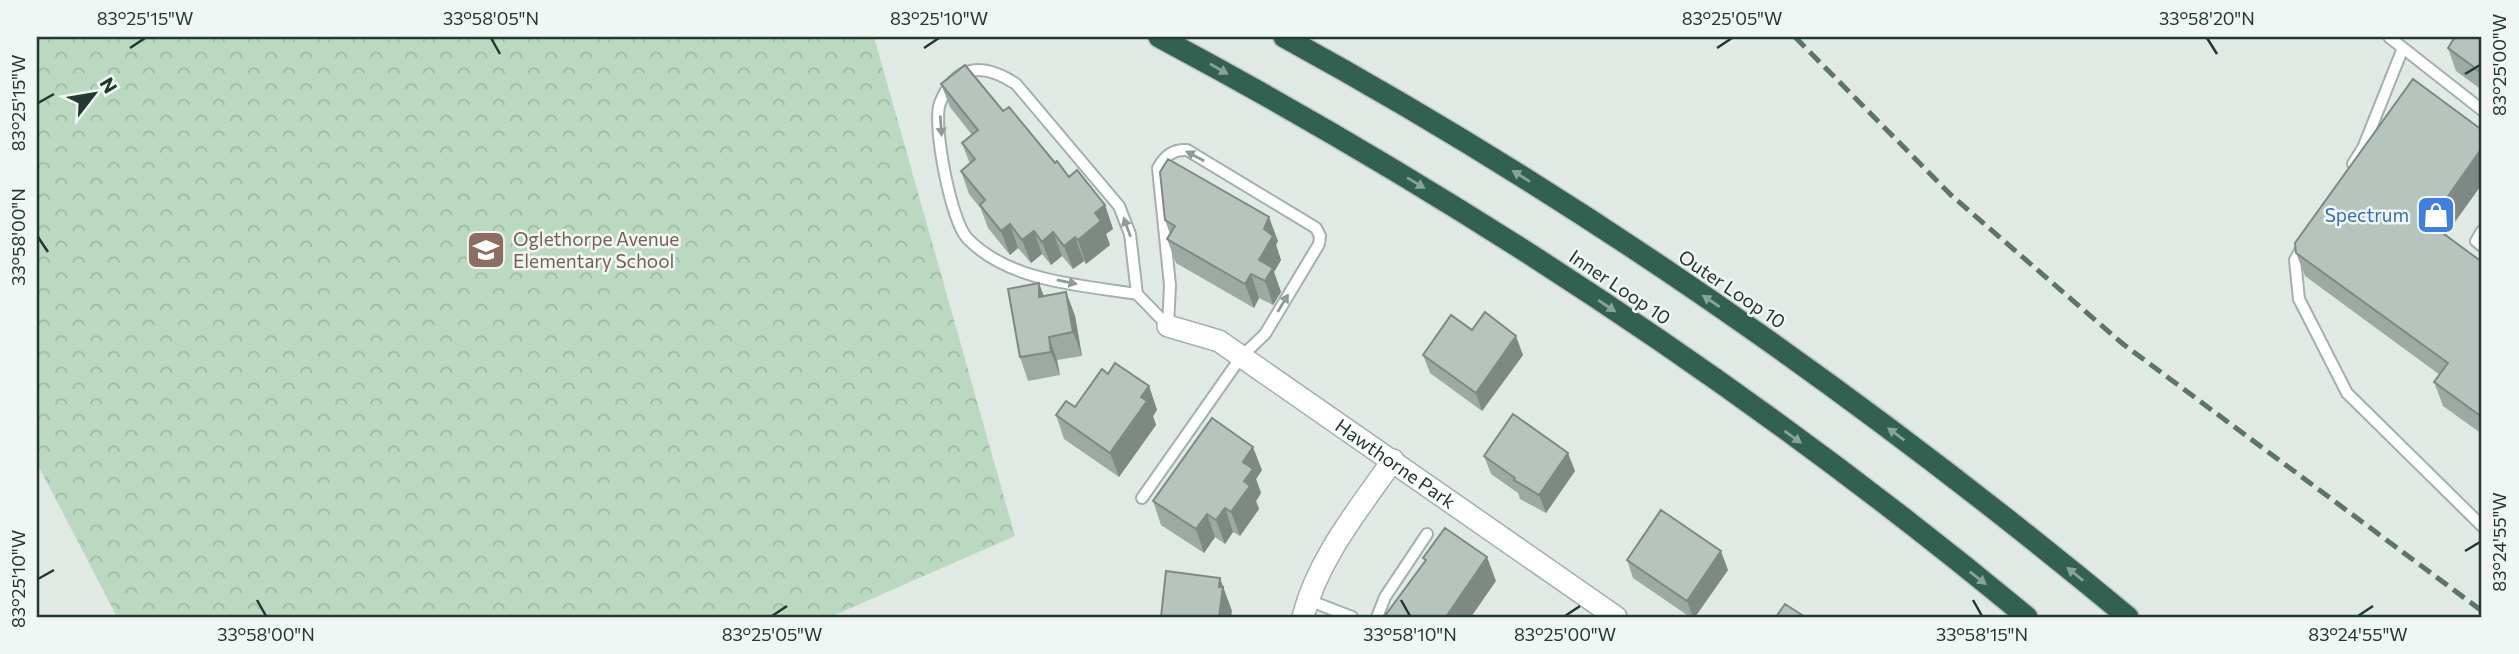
<svg xmlns="http://www.w3.org/2000/svg" width="2519" height="654" font-family="Commissioner,sans-serif">
  <defs>
    <pattern id="forest-crowns" width="20" height="18" patternUnits="userSpaceOnUse" patternTransform="scale(1.75)"><rect width="20" height="18" fill="#bbd8c0"/><path d="M2 6a3 3 0 1 1 6 0M12 15a3 3 0 1 1 6 0" fill="none" stroke="#a0baa5"/></pattern>
  </defs>
  <rect width="100%" height="100%" fill="#e0e9e4"/>
  <path fill="url(#forest-crowns)" d="M 37,37 L 874,37 L 1015,536 L 830,617 L 117,617 L 37,463 Z"/>
  <g fill="none" stroke-linecap="round" stroke-linejoin="round">
    <g stroke="#a4b0aa" stroke-width="14">
      <path id="service" d="M 2389,37 L 2482,110
        M 2353,164 L 2363,148 L 2403,48
        M 2482,231 L 2476,241 L 2482,246
        M 2303,246 L 2295,260 L 2299,299 L 2347,393 L 2482,526
        M 1137,294 C 1081,285 1009,282 967,238 C 951,221 932,124 940,103 C 956,63 984,63 1016,84 L 1119,206 L 1130,234 L 1137,294 L 1168,326
        M 1142,498 L 1241,357 L 1265,334 L 1319,244 L 1320,236 L 1316,228 L 1187,150 C 1173,149 1165,156 1158,168 L 1170,285 L 1168,326
        M 1308,600 L 1352,617
        M 1377,617 L 1385,597 L 1427,534"/>
    </g>
    <g stroke="#a4b0aa" stroke-width="24">
      <g id="minor">
        <path id="s1" d="M 1168,326 L 1219,341 L 1616,617"/>
        <path d="M 1303,617 C 1318,558 1359,509 1393,460"/>
      </g>
    </g>
    <g stroke="#bdc3c1" stroke-width="24">
      <path id="motorway" d="M 1159,37 C 1466,201 1759,395 2027,617
        M 1284,37 C 1584,201 1865,399 2128,617"/>
    </g>
    <use href="#service" stroke="#fff" stroke-width="10"/>
    <use href="#minor" stroke="#fff" stroke-width="21"/>
    <use href="#motorway" stroke="#326152" stroke-width="21"/>
    <path stroke="#5d746b" stroke-width="5" stroke-dasharray="14 7" stroke-linecap="butt" d="M 1795,37 L 1951,195 L 2123,344 L 2482,611"/>
  </g>
  <path fill="#9da9a3" d="M 2482,37 L 2482,90 L 2456,71 L 2448,48 Z
    M 941,84 L 1003,111 L 1069,177 L 1105,205 L 1113,229 L 1106,234 L 1110,245 L 1086,264 L 1084,261 L 1073,269 L 1062,256 L 1051,265 L 1042,254 L 1031,263 L 1018,248 L 1010,255 L 988,228 L 981,209 L 969,194 L 961,171 L 970,164 L 962,143 L 972,135 L 950,107 Z
    M 2482,130 L 2482,184 L 2446,235 L 2482,262 L 2482,434 L 2443,406 L 2434,382 L 2440,375 L 2305,276 L 2296,253 Z
    M 1165,220 L 1278,241 L 1276,245 L 1281,260 L 1274,272 L 1281,292 L 1273,305 L 1259,298 L 1254,308 L 1176,263 L 1167,239 L 1170,234 Z
    M 1066,292 L 1075,316 L 1082,356 L 1057,360 L 1060,375 L 1028,381 L 1020,357 L 1044,296 Z
    M 1472,330 L 1523,355 L 1482,411 L 1430,373 L 1423,355 Z
    M 1108,374 L 1149,386 L 1157,410 L 1153,416 L 1156,425 L 1119,477 L 1064,439 L 1056,415 L 1075,407 Z
    M 1484,456 L 1575,471 L 1546,513 L 1520,499 L 1518,493 L 1491,474 Z
    M 1262,470 L 1256,479 L 1261,493 L 1256,501 L 1259,509 L 1240,536 L 1233,532 L 1225,544 L 1215,537 L 1204,553 L 1161,525 L 1153,501 Z
    M 1627,560 L 1728,570 L 1695,617 L 1690,617 L 1633,578 Z"/>
  <path fill="#7f8984" d="M 2482,148 L 2482,184 L 2437,246 L 2429,223 Z
    M 1105,205 L 1113,229 L 1106,234 L 1110,245 L 1086,264 L 1078,240 L 1095,213 Z
    M 1269,217 L 1278,241 L 1276,245 L 1281,260 L 1274,272 L 1281,292 L 1273,305 L 1265,281 L 1259,260 L 1264,229 Z
    M 1010,224 L 1018,248 L 1010,255 L 1001,231 Z
    M 1034,231 L 1042,254 L 1031,263 L 1022,240 Z
    M 1053,232 L 1062,256 L 1051,265 L 1042,242 Z
    M 1075,237 L 1084,261 L 1073,269 L 1064,246 Z
    M 1251,274 L 1259,298 L 1254,308 L 1245,284 Z
    M 1039,283 L 1048,307 L 1039,297 Z
    M 1066,292 L 1075,316 L 1082,356 L 1073,332 Z
    M 1516,336 L 1523,355 L 1482,411 L 1476,393 Z
    M 1049,337 L 1057,360 L 1060,375 L 1051,352 Z
    M 1149,386 L 1157,410 L 1153,416 L 1156,425 L 1119,477 L 1110,453 L 1141,397 Z
    M 1253,447 L 1262,470 L 1256,479 L 1261,493 L 1256,501 L 1259,509 L 1240,536 L 1231,512 L 1244,481 L 1243,462 Z
    M 1568,453 L 1575,471 L 1546,513 L 1539,495 Z
    M 1225,508 L 1233,532 L 1225,544 L 1216,520 Z
    M 1207,514 L 1215,537 L 1204,553 L 1196,529 Z
    M 1721,551 L 1728,570 L 1695,617 L 1693,617 L 1687,601 Z
    M 1487,557 L 1496,581 L 1471,617 L 1446,617 Z
    M 1220,578 L 1232,611 L 1231,617 L 1219,617 L 1219,587 Z"/>
  <path fill="#b6c4bd" stroke="#7f8984" stroke-width="2" d="M 2455,37 L 2482,37 L 2482,73 L 2448,48 Z
    M 965,65 L 1003,111 L 1009,107 L 1055,163 L 1057,161 L 1069,177 L 1077,170 L 1105,205 L 1095,213 L 1101,221 L 1078,240 L 1075,237 L 1064,246 L 1053,232 L 1042,242 L 1034,231 L 1022,240 L 1010,224 L 1001,231 L 980,205 L 985,200 L 961,171 L 975,159 L 962,143 L 978,130 L 941,84 Z
    M 2413,79 L 2482,130 L 2482,148 L 2429,223 L 2482,262 L 2482,417 L 2434,382 L 2448,363 L 2296,253 L 2295,243 Z
    M 1168,159 L 1269,217 L 1264,229 L 1273,236 L 1259,260 L 1273,268 L 1265,281 L 1251,274 L 1245,284 L 1167,239 L 1175,226 L 1165,220 L 1160,172 Z
    M 1039,283 L 1039,297 L 1066,292 L 1073,332 L 1049,337 L 1051,352 L 1020,357 L 1008,289 Z
    M 1485,312 L 1516,336 L 1476,393 L 1423,355 L 1451,315 L 1472,330 Z
    M 1115,363 L 1149,386 L 1141,397 L 1147,401 L 1110,453 L 1056,415 L 1066,401 L 1075,407 L 1102,369 L 1108,374 Z
    M 1513,414 L 1568,453 L 1539,495 L 1514,480 L 1515,478 L 1484,456 Z
    M 1212,418 L 1253,447 L 1243,462 L 1253,469 L 1244,481 L 1250,486 L 1231,512 L 1225,508 L 1216,520 L 1207,514 L 1196,529 L 1153,501 Z
    M 1661,510 L 1721,551 L 1687,601 L 1627,560 Z
    M 1445,528 L 1487,557 L 1446,617 L 1384,617 L 1426,560 L 1423,558 Z
    M 1166,571 L 1220,578 L 1219,587 L 1223,587 L 1219,617 L 1161,617 Z
    M 1785,604 L 1805,617 L 1776,617 Z"/>
  <defs><path id="oneway-solid" d="M-6-.8H1V-3.2L6.5 0L1 3.2V.8H-6Z" transform="scale(1.75)"/></defs>
  <g fill="#88a49a">
    <use href="#oneway-solid" transform="translate(1219 69) rotate(30)"/>
    <use href="#oneway-solid" transform="translate(1521 176) rotate(-148)"/>
    <use href="#oneway-solid" transform="translate(1416 183) rotate(31)"/>
    <use href="#oneway-solid" transform="translate(1711 301) rotate(-146)"/>
    <use href="#oneway-solid" transform="translate(1607 306) rotate(34)"/>
    <use href="#oneway-solid" transform="translate(1896 434) rotate(-143)"/>
    <use href="#oneway-solid" transform="translate(1793 437) rotate(36)"/>
    <use href="#oneway-solid" transform="translate(2075 574) rotate(-141)"/>
    <use href="#oneway-solid" transform="translate(1978 578) rotate(38)"/>
  </g>
  <g fill="#919c98">
    <use href="#oneway-solid" transform="translate(941 126) rotate(86)"/>
    <use href="#oneway-solid" transform="translate(1195 156) rotate(-152)"/>
    <use href="#oneway-solid" transform="translate(1127 227) rotate(-110)"/>
    <use href="#oneway-solid" transform="translate(1067 282) rotate(12)"/>
    <use href="#oneway-solid" transform="translate(1283 303) rotate(-59)"/>
  </g>
  <path fill="none" stroke="#233830" stroke-width="2.5" d="M 491,38 L 500,54M 2207,38 L 2217,54M 130,48 L 145,38M 924,48 L 939,38M 1717,48 L 1732,38M 2465,74 L 2480,65M 38,103 L 54,94M 38,237 L 48,252M 2465,551 L 2480,542M 38,579 L 54,570M 257,600 L 266,616M 1401,600 L 1410,616M 1973,600 L 1982,616M 772,616 L 787,606M 1565,616 L 1580,606M 2358,616 L 2373,606"/>
  <defs>
    <g id="shop-square" transform="scale(2.0125)"><rect x="-9" y="-9" width="18" height="18" rx="4" fill="#3f7fe0" stroke="#f0f6f3"/><path d="M-5-2.5h2.3a2.7 3.5 0 0 1 5.4 0H5L5.5 6h-11ZM-1.5-2.5h3a1.5 2.3 0 0 0-3 0Z" fill="#fff"/></g>
    <g id="school-square" transform="scale(2.0125)"><rect x="-9" y="-9" width="18" height="18" rx="4" fill="#8d6e63" stroke="#f0f6f3"/><path d="M0-5L7-2L0 1L-7-2ZM-4 1L0 2.5L4 1V4Q0 6-4 4Z" fill="#fff"/></g>
  </defs>
  <g fill-rule="evenodd">
    <use href="#shop-square" x="2436" y="215"/>
    <use href="#school-square" x="486" y="250"/>
  </g>
  <g text-anchor="middle" stroke-width="5" stroke-linejoin="round" paint-order="stroke">
    <g font-size="19" fill="#366cbe" stroke="#f0f6f3" text-anchor="end">
      <text x="2409" y="222">Spectrum</text>
    </g>
    <g font-size="19" fill="#785e54" stroke="#f0f6f3" text-anchor="start">
      <text x="513" y="246">Oglethorpe Avenue<tspan x="513" dy="22">Elementary School</tspan></text>
    </g>
    <g font-size="19" fill="#233830" stroke="#f0f6f3">
      <text transform="translate(1620 287) rotate(34)" y="7">Inner Loop 10</text>
      <text transform="translate(1732 289) rotate(34)" y="7">Outer Loop 10</text>
      <text dy="7" stroke="none"><textPath href="#s1" startOffset="268">Hawthorne Park</textPath></text>
    </g>
  </g>
  <rect width="2519" height="654" fill="none" stroke="#f0f6f3" stroke-width="77"/>
  <g transform="translate(94 94) rotate(59)" stroke="#f0f6f3" stroke-width="5" paint-order="stroke">
  <path d="M0-5L12 26L0 18L-12 26Z" fill="#233830"/>
  <text y="-10" font-size="19" font-weight="bold" text-anchor="middle" fill="#233830">N</text>
  </g>
  <rect x="38" y="38" width="2442" height="578" fill="none" stroke="#233830" stroke-width="2.5"/>
  <g font-size="18" text-anchor="middle" fill="#233830">
    <text x="145" y="25">83°25'15"W</text>
    <text x="491" y="25">33°58'05"N</text>
    <text x="939" y="25">83°25'10"W</text>
    <text x="1732" y="25">83°25'05"W</text>
    <text x="2207" y="25">33°58'20"N</text>
    <text transform="translate(2500 65) rotate(-90)" y="6">83°25'00"W</text>
    <text transform="translate(19 103) rotate(-90)" y="6">83°25'15"W</text>
    <text transform="translate(19 237) rotate(-90)" y="6">33°58'00"N</text>
    <text transform="translate(2500 542) rotate(-90)" y="6">83°24'55"W</text>
    <text transform="translate(19 579) rotate(-90)" y="6">83°25'10"W</text>
    <text x="266" y="641">33°58'00"N</text>
    <text x="772" y="641">83°25'05"W</text>
    <text x="1410" y="641">33°58'10"N</text>
    <text x="1565" y="641">83°25'00"W</text>
    <text x="1982" y="641">33°58'15"N</text>
    <text x="2358" y="641">83°24'55"W</text>
  </g>
</svg>
